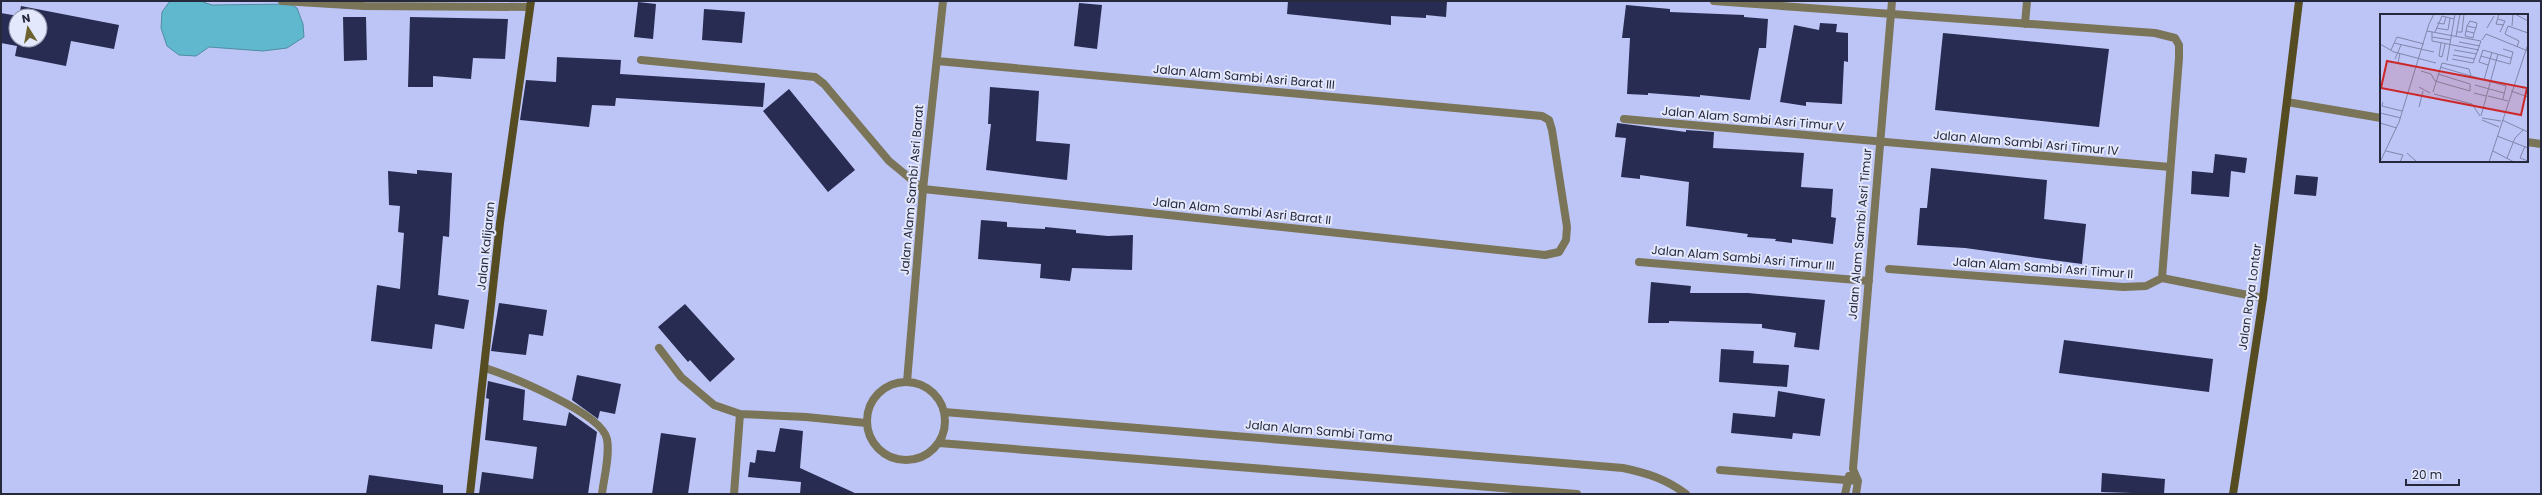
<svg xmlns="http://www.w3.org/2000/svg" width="2542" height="495" font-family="Poppins,sans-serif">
  <rect width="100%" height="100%" fill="#bdc5f6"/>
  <path fill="#60b8cf" stroke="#4f8da3" d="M 170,1 L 200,1 L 212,5 L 290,4 L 297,8 L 303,24 L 304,37 L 287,48 L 263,51 L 209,47 L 196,56 L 179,55 L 167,46 L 161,28 L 162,12 Z"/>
  <path fill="#282c52" d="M 1288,1 L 1447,1 L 1446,17 L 1426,15 L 1426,18 L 1391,16 L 1391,25 L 1287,14 Z
    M 638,2 L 656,4 L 653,39 L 634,37 Z
    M 1079,3 L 1102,5 L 1097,49 L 1074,46 Z
    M 1626,5 L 1670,9 L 1670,12 L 1744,15 L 1744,17 L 1768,19 L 1766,48 L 1759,48 L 1750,100 L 1700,95 L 1700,97 L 1648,93 L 1648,95 L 1627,94 L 1630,38 L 1622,38 Z
    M 21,6 L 119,25 L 114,49 L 71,41 L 66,66 L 15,56 L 17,46 L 1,43 L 1,13 L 18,16 L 16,16 L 16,40 L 40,40 L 40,16 L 19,16 Z
    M 704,9 L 745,12 L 742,43 L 702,40 Z
    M 343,17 L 366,17 L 367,60 L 344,61 Z
    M 410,17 L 508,19 L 505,59 L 473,58 L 471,79 L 433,76 L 433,87 L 408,87 Z
    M 1820,23 L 1837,24 L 1836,32 L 1848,33 L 1848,62 L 1844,61 L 1842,104 L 1806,102 L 1806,106 L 1780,102 L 1794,25 L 1819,30 Z
    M 1943,33 L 2109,49 L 2099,127 L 1935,110 Z
    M 557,57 L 621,60 L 620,74 L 765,83 L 763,107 L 616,98 L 615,106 L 592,105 L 589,127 L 520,120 L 526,80 L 556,82 Z
    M 990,87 L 1039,91 L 1036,141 L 1070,144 L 1067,180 L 986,170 L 991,124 L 988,124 Z
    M 789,89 L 855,170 L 828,192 L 763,111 Z
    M 1617,123 L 1686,132 L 1686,130 L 1714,132 L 1713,148 L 1804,153 L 1801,187 L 1833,189 L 1831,217 L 1836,218 L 1833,244 L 1792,239 L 1792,243 L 1775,241 L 1776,239 L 1747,237 L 1748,234 L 1686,226 L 1689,182 L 1640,175 L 1640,179 L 1621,177 L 1626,138 L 1615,137 Z
    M 2215,154 L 2247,158 L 2245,173 L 2231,171 L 2229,197 L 2191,194 L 2192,171 L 2213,173 Z
    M 1931,168 L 2047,180 L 2044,219 L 2086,224 L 2082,264 L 1965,248 L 1917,245 L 1920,208 L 1927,208 Z
    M 417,170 L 452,173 L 449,237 L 443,236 L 438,295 L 469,300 L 464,329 L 435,324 L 432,349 L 371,341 L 377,285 L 400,289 L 404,233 L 398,232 L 400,206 L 389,205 L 388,171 L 417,174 Z
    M 2296,175 L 2318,177 L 2316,196 L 2294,194 Z
    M 981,220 L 1007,222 L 1007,227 L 1045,229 L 1045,227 L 1076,230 L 1076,233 L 1108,236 L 1133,235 L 1132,270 L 1072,268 L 1070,281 L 1040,278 L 1041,264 L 978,259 Z
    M 1651,282 L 1691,286 L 1690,293 L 1748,293 L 1825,300 L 1819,350 L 1794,347 L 1796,333 L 1762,328 L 1762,324 L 1669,321 L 1669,323 L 1648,323 Z
    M 499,303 L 547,310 L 543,336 L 529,334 L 526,355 L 491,351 Z
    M 685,304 L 735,359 L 710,382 L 690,360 L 688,362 L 658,327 Z
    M 2064,340 L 2213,359 L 2209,392 L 2059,373 Z
    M 1721,349 L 1754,351 L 1753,363 L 1789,365 L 1787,387 L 1719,382 Z
    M 577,375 L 621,384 L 615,414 L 600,411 L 598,419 L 572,400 Z
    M 488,381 L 525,390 L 523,420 L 566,426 L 569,412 L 597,432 L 588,494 L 479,494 L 482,472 L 533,479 L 537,447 L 485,440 L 489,399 L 486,398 Z
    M 1778,391 L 1825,399 L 1820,436 L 1793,433 L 1792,439 L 1731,433 L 1733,413 L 1775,417 Z
    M 780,428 L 803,431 L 800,468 L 857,494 L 800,494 L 801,482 L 748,477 L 750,462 L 755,463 L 757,450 L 775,452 Z
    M 661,433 L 696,438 L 688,494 L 652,494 Z
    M 2102,473 L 2165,479 L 2164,494 L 2101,492 Z
    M 369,475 L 443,485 L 443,494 L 366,494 Z"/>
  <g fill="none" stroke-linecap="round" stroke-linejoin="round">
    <path stroke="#7a7459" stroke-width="8" d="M 485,368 C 510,376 602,413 607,439 C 610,456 604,477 602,494"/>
    <path stroke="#7a7459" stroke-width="8" d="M 282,1 L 364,6 L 530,7
      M 1714,1 L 2155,33 L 2175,38 L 2179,45 L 2179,58 L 2162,278
      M 2025,24 L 2027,1
      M 641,60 L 815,77 L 824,84 L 889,161 L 923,189 L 1545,255 L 1559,252 L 1566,240 L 1567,227 L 1552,130 L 1549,120 L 1542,116 L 937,61
      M 2287,102 L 2381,118
      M 1624,119 L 2170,167
      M 2527,142 L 2541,144
      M 1639,262 L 1869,281
      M 1889,269 L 2123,287 L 2146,286 L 2162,278 L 2263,298
      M 659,348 L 681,377 L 714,405 L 740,414 L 806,417 L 866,423
      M867 421a39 39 0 1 1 78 0a39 39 0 1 1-78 0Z
      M 907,382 L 923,189 L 943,1
      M 944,412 L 1623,468 C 1647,473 1666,479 1686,494
      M 939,443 L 1577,494
      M 1720,470 L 1858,481
      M 734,494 L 740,414
      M 1845,494 L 1849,476
      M 1856,494 L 1858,481 L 1853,469 L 1892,1"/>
    <path stroke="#554c22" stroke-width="8" d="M 470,494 L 500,223 L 531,1
      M 2233,494 L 2263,298 L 2299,1"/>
  </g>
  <g text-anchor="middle" stroke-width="4" stroke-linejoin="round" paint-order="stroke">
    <g font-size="12" fill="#26283b" stroke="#e4e8fd">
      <text transform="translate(1244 77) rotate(5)" y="4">Jalan Alam Sambi Asri Barat III</text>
      <text transform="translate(1753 119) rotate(5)" y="4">Jalan Alam Sambi Asri Timur V</text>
      <text transform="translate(2026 143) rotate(5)" y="4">Jalan Alam Sambi Asri Timur IV</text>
      <text transform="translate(912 190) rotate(-85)" y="4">Jalan Alam Sambi Asri Barat</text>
      <text transform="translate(1242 211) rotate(6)" y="4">Jalan Alam Sambi Asri Barat II</text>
      <text transform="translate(1860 234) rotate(-85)" y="4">Jalan Alam Sambi Asri Timur</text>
      <text transform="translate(486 246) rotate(-84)" y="4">Jalan Kalijaran</text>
      <text transform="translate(1743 258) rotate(5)" y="4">Jalan Alam Sambi Asri Timur III</text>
      <text transform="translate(2043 268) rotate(4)" y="4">Jalan Alam Sambi Asri Timur II</text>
      <text transform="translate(2250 297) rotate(-82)" y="4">Jalan Raya Lontar</text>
      <text transform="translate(1319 431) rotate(5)" y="4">Jalan Alam Sambi Tama</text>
    </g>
  </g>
  <g transform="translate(2380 14)">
    <rect width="148" height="148" fill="#bdc5f6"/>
    <path fill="none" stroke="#8186ab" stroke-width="1" d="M 119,0 L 116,10 L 124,11M 135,0 L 148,7M 118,5 L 125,7 L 120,18M 57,9 L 64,10 L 66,3M 87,12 L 96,14 L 97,9 L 90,7 L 87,12 L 85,22 L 93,24 L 94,19M 132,12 L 133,0M 56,14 L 68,16 L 70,4M 107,14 L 114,2M 47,17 L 101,27 L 93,49 L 72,45M 86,17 L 94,19 L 96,14M 52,18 L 52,27 L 99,36M 55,18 L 62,2 L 74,5M 77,18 L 82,18 L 84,0M 76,22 L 80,0M 52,23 L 71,26M 102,26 L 106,20 L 148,37M 79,28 L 100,32M 14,29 L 54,38M 61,29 L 59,42 L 62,43 L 65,30M 0,30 L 14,38 L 56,49M 137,33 L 139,27 L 125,20 L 128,12 L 148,19M 11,36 L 17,23 L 44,30M 74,36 L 97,40M 20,39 L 18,49 L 36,53M 73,41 L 95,45M 101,42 L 130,50 L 133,38 L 123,35M 15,45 L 21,31M 67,47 L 75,0M 108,51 L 99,48 L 103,36 L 131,44M 60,53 L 126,72 L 123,85M 41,57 L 51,60 L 55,67 L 90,77 L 90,70 L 58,60M 104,66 L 112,38M 95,71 L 124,79M 39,73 L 50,79M 131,77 L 148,83M 53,78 L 62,49 L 89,55 L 91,62M 94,79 L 106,82M 54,80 L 92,90 L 100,102M 108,82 L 128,87M 3,88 L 2,92 L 22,97M 39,93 L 43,77M 0,99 L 21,104M 101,102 L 118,40M 102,104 L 121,107M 102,106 L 119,113M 122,106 L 148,118M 0,109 L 17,114M 117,122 L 148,134M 145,132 L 140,144 L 148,147M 6,137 L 23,141 L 20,148M 113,137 L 134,148M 27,139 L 37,148M 127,144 L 135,124 L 143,116M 0,148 L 19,108 L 49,10 L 54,0M 109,148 L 148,30"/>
    <path fill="#cd2829" fill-opacity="0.15" stroke="#cd2829" stroke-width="2" d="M 7,47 L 147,74 L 141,101 L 1,74 Z"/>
    <rect width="148" height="148" fill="none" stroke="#26283b" stroke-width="2"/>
  </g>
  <rect width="2542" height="495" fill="none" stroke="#26283b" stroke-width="4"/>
  <g transform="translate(28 28) rotate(349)"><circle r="19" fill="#e4e8fd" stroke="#989baf"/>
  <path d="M0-3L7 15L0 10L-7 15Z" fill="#6c622e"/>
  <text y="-6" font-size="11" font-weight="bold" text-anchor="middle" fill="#26283b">N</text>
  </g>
  <path d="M2406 479v6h53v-6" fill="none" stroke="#26283b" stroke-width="2"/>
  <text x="2412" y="479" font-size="12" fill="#26283b" stroke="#e4e8fd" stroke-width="3" paint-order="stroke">20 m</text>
</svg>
